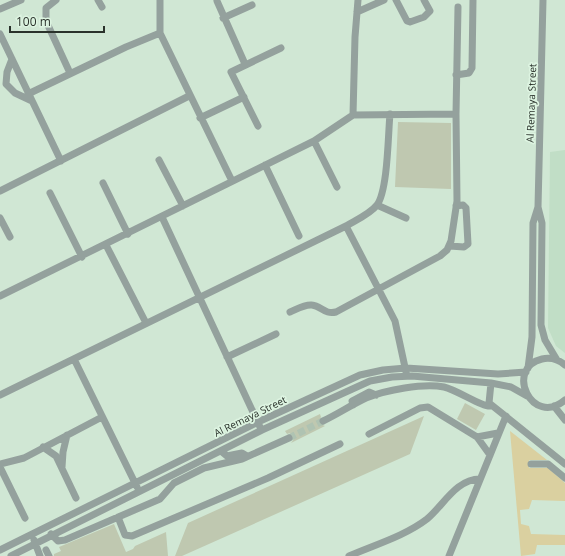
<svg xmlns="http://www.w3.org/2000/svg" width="565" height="556" font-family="'Open Sans',sans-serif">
  <rect width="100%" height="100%" fill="#d0e7d4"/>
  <path fill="#c1dec6" d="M 565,150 L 565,353 L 556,346 L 548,328 L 550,152 Z"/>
  <path fill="#dad0a0" d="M 510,431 L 547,460 L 529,460 L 529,468 L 548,468 L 565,483 L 565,501 L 532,500 L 529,509 L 520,510 L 521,524 L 529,526 L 531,534 L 565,535 L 565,545 L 537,545 L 535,554 L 521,556 Z"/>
  <path fill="#bfc8b0" d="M 398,122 L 451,123 L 451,189 L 395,187 Z
    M 465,403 L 485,414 L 476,430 L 457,419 Z
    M 320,414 L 321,417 L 318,423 L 325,426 L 291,443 L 294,439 L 293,436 L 290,433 L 287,434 L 285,431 Z
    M 424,416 L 410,454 L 182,556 L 175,556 L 188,523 Z
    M 114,524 L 126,552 L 133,549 L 135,546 L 166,532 L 168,556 L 54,556 L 54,554 L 61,551 L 59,547 Z"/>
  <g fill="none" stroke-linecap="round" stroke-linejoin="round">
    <path stroke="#afc3b2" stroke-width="7" stroke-dasharray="7 3.5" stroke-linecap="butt" d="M 289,438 L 323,421"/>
    <path stroke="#94a19d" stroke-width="7" d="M 56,0 L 46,8 L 46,21 L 70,73
      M 98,0 L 102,7
      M 160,0 L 160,33 L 232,181
      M 396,0 L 407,21 L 410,22 L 424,17 L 430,11 L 424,0
      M 217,1 L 245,64
      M 0,9 L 21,0
      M 357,12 L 384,0
      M 223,18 L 252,5
      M 0,34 L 61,161
      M 12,59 L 7,72 L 6,84 L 15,93 L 32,101
      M 456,75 L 469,73 L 472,68 L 473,0
      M 28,94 L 126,47 L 160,33
      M 353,115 L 355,37 L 358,0
      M 200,118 L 244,97
      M 258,126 L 231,72 L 281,48
      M 314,141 L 337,187
      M 159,160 L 183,206
      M 265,165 L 299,236
      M 103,183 L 128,234
      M 0,191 L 189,96
      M 50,193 L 82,257
      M 377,205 L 406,218
      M 538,207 L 542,223 L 541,325 L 545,340 L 557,360
      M 162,217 L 260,427
      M 0,218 L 10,237
      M 346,226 L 395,321 L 406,372
      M 106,245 L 146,323
      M 450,246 L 464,247 L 468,244 L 466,208 L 463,205 L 456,206
      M 0,296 L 314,141 L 353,115 L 456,114
      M 290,312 C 297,309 305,304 312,305 C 321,306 325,315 336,312 L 440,256 L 447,250 L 451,241 L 457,201 L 456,114 L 458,7
      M 227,357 L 276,334
      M 74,359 L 137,487
      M 565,365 C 559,360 551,357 542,359 C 504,368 532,428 565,400
      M 528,368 L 532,337 L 533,223 L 538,207 L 543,0
      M 491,383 L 489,403 L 565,464
      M 0,395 L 346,226 C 356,220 370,214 377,205 C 388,190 388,134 390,114
      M 353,405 L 352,401 L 369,392 L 376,395
      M 554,406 L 565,420
      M 323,421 C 338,414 351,405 366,398 C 386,390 423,383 444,387 C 457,390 484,408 491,406
      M 369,434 L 420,408 L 428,407 L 477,437 L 490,455
      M 477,437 L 498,433
      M 43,447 L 56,456 L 76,498
      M 221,451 L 227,456 L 242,453 L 247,456
      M 0,464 L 24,458 L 102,417
      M 531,464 L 548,464 L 565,478
      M 0,467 L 25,518
      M 62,467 L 63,452 L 67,435
      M 118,517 L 125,535 L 132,536 L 268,478 L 340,444
      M 51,534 L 58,541 L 65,540 L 160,499 L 174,483 L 204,468 L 242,459 L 289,438
      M 34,540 L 40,556
      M 0,550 L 258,422 L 360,375 L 383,370 L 406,368 L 498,374 L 526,372
      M 46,550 L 49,556
      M 11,556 L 262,430 L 370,381 L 392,377 L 412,376 L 491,383 L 511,387 L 527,396
      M 349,556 C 374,545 405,536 427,519 C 443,506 456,479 480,479
      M 449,556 L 506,416"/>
  </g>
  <g text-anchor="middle" stroke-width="3.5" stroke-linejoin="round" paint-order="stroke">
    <g font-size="10" fill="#2a322b" stroke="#ddf4e1">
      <text transform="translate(531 103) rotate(-88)" y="4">Al Remaya Street</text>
      <text transform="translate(250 416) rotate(-26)" y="4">Al Remaya Street</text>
    </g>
  </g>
  <path d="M10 26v6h94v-6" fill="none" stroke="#2a322b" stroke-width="2"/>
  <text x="16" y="26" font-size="12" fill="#2a322b" stroke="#ddf4e1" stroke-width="3" paint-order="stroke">100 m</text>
</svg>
